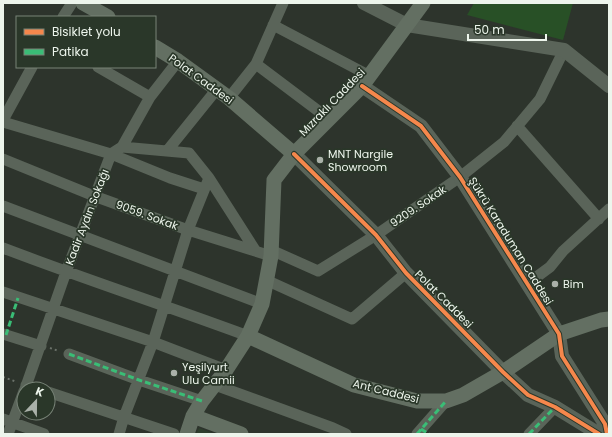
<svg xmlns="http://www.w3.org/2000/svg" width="612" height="437" font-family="Poppins,sans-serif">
  <rect width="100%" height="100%" fill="#2d342c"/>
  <path fill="#2e3e2d" d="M 199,428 L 215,434 L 196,434 Z"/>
  <path fill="#285026" d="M 474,3 L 573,3 L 563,40 L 467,15 Z"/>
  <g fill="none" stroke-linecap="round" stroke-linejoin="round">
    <path stroke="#6b726a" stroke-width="2" stroke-dasharray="2 3" stroke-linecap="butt" d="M 50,348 L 59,351
      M 3,377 L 17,382"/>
    <path stroke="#5a6459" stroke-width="11" d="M 63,17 L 72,3
      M 273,25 L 370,76
      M 256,64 L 329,119
      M 98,67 L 150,97
      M 229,98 L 256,64 L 283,3
      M 3,120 L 32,67
      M 3,122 L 111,154 L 170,178 L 204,189
      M 517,126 L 599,219
      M 122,147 L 189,153 L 209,178 L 255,250
      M 167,151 L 217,89
      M 3,159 L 94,196 L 188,230 L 271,256
      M 3,206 L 262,304
      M 3,248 C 84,279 167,306 248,336
      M 271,250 L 318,271 L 376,235 L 460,177 L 504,142 L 540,99 L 564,50
      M 266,280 L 352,319 L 406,273
      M 527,284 L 550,267 L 563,251 L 609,209
      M 3,292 L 153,342 L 226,370
      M 3,334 L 41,346
      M 69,354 L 139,380 L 202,401
      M 26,385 L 39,389
      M 215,385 L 333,428 L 346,434
      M 25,389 L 66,272 L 111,154 L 122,147 L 150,97 L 178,61
      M 48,392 L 174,434
      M 3,419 L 44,434
      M 8,434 L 24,391
      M 119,434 L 124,417 L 153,342 L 188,230 L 209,178
      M 417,434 L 446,401
      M 529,434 L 555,407"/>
    <path stroke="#5a6459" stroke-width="14" d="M 364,3 L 407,25 L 564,50 L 609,86
      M 362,86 L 421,126 L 460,177 L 559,334 L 562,356 L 605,424 L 607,434
      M 294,154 L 376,235 L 406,273 L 503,372 L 528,395 L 555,407 L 599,434"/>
    <path stroke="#636f62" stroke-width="15" d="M 83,3 L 108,17
      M 155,47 L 178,61 L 229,98 L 294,154
      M 248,336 L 354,385 L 417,401 L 446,401 L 463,395 L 503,372 L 559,334 L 601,320 L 609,319
      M 193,416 L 241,434
      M 187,434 L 193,416 L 202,401 L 226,370 L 248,336 L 262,304 L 271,256 L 274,180 L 294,154 L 362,86 L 423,3"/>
    <path stroke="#3abd76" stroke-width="3" stroke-dasharray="6 3" stroke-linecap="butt" d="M 6,335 L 18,298
      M 69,354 L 139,380 L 202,401
      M 421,429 L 429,434
      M 417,434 L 446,401
      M 529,434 L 555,407"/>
    <g stroke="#2a3729" stroke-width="6">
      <path id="cycleway" d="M 362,86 L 421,126 L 460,177 L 559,334 L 562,356 L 605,424 L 607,434
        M 294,154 L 376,235 L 406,273 L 503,372 L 528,395 L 555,407 L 599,434"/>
    </g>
    <use href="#cycleway" stroke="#f5874c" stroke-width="4"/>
  </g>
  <g fill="#aab1a9" stroke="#2a3729" stroke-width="1.5">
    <circle cx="320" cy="160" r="4"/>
    <circle cx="555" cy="284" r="4"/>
    <circle cx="174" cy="373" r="4"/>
  </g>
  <g text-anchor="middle" stroke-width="3.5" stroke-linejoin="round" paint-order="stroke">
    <g font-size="11" fill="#edf5ec" stroke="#2a3729">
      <text transform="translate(201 79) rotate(36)" y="4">Polat Caddesi</text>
      <text transform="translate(332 102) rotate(-46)" y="4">Mızraklı Caddesi</text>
      <text transform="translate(418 206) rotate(-34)" y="4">9209. Sokak</text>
      <text transform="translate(147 215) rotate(20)" y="4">9059. Sokak</text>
      <text transform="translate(87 217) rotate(-69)" y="4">Kadir Aydın Sokağı</text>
      <text transform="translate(511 241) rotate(58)" y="4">Şükrü Karaduman Caddesi</text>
      <text transform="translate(444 299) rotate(45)" y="4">Polat Caddesi</text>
      <text transform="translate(386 391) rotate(14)" y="4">Ant Caddesi</text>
    </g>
    <g font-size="11" fill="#edf5ec" stroke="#2a3729" text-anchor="start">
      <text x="328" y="158">MNT Nargile<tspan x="328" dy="13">Showroom</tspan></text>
      <text x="563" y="288">Bim</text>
      <text x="182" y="371">Yeşilyurt<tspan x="182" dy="13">Ulu Camii</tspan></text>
    </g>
  </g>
  <rect width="612" height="437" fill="none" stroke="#edf5ec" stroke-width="8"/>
  <rect x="16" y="16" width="140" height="52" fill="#2a3729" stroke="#788377"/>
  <rect x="24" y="29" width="20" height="6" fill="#f5874c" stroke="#788377"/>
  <text x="52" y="36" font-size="12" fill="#edf5ec">Bisiklet yolu</text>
  <rect x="24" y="49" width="20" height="6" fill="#3abd76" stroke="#788377"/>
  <text x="52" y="56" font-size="12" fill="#edf5ec">Patika</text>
  <g transform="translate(36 401) rotate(22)"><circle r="19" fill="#2a3729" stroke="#788377"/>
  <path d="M0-3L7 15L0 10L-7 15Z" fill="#aab1a9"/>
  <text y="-6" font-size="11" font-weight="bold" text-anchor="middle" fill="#edf5ec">K</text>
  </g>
  <path d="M468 34v6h78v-6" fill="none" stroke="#edf5ec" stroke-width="2"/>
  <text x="474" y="34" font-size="12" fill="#edf5ec" stroke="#2a3729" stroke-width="3" paint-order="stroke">50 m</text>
</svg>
